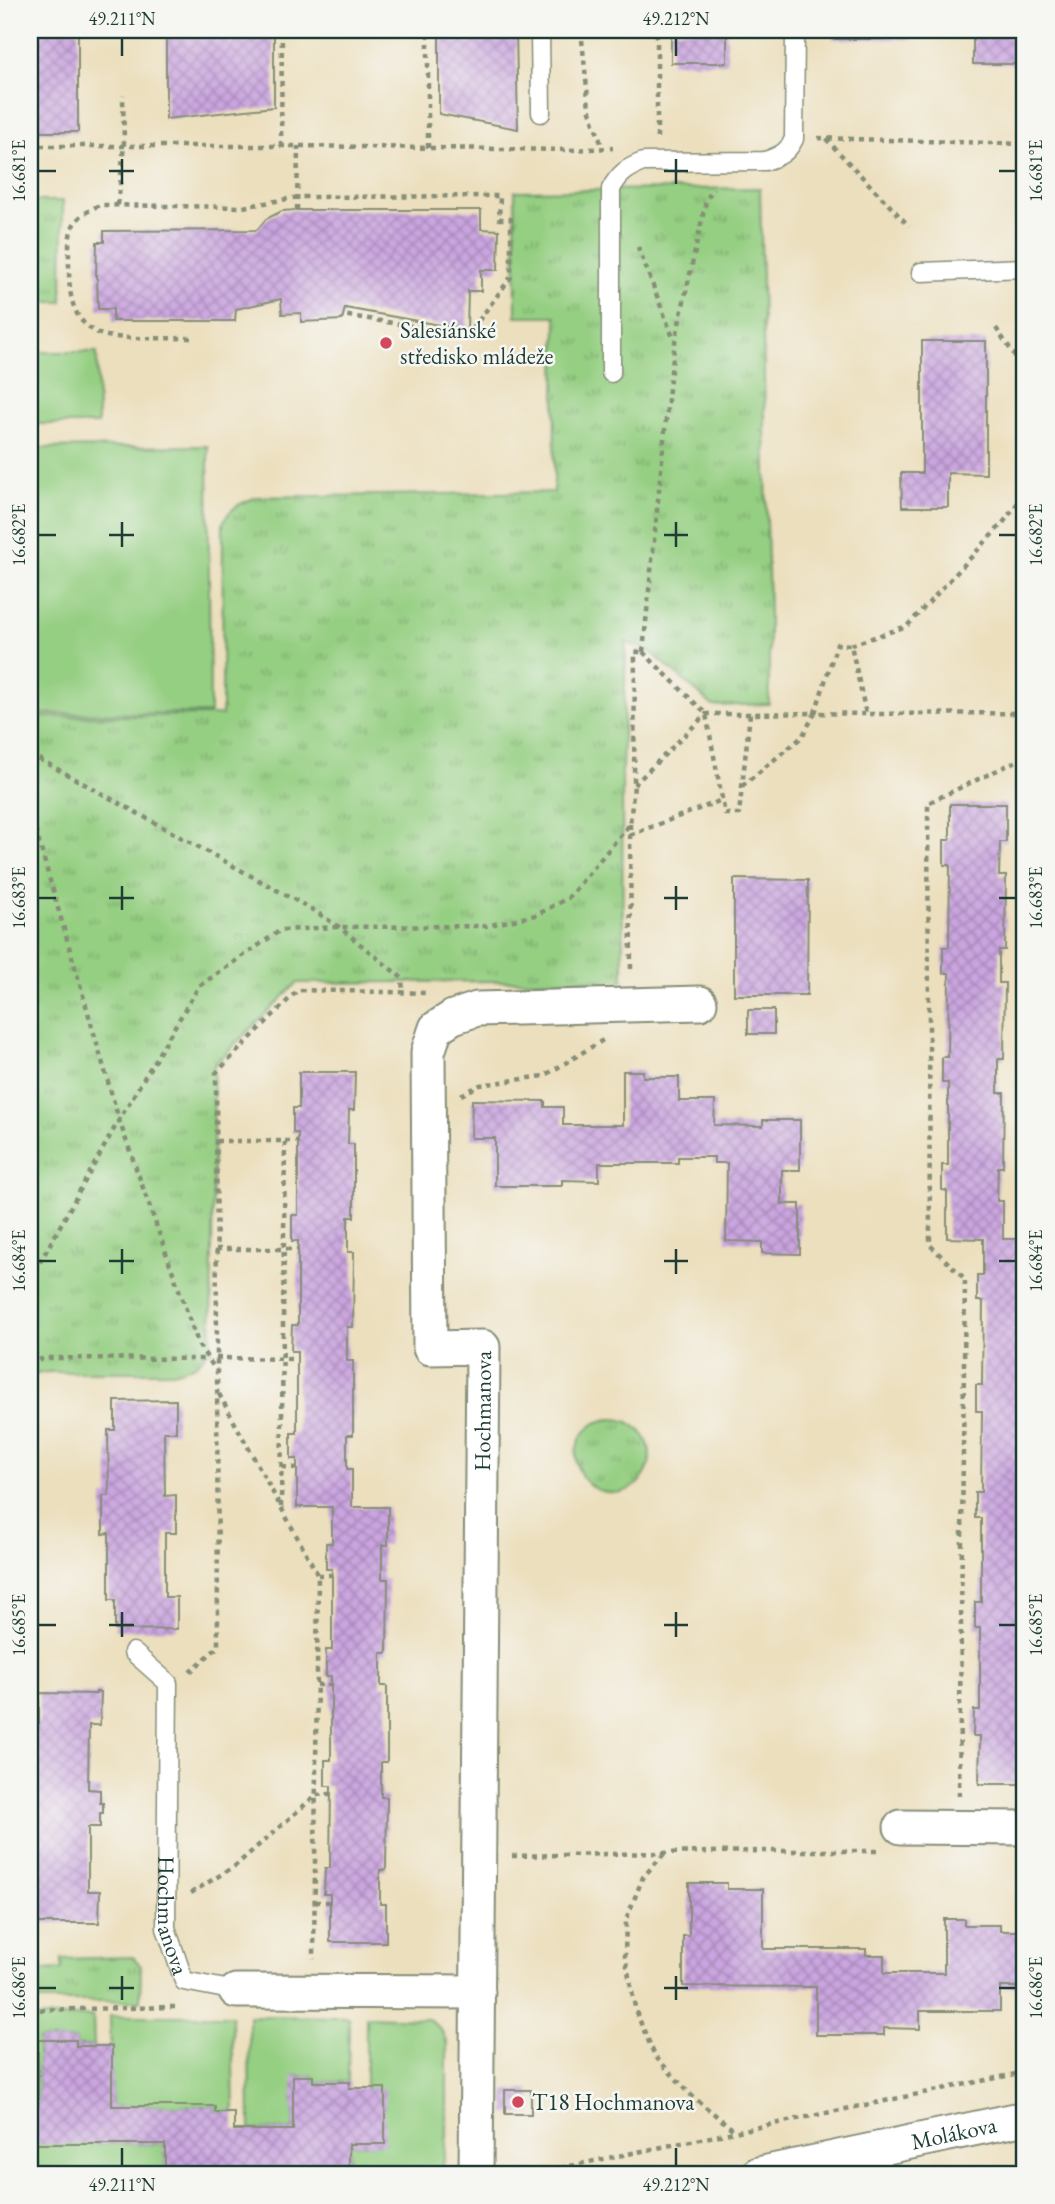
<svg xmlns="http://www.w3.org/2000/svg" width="1055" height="2204" font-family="'EB Garamond',serif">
  <defs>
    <pattern id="park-tufts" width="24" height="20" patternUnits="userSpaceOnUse" patternTransform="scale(1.75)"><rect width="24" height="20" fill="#95cf82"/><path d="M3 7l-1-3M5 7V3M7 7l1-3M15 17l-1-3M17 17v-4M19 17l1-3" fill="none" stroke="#79a96b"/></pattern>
    <pattern id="building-cross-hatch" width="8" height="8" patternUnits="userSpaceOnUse" patternTransform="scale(1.75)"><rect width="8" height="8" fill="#cba5e0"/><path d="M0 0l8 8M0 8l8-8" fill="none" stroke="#a488b6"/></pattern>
  </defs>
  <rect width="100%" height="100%" fill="#f6f6f2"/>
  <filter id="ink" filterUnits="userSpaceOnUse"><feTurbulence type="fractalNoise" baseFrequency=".0143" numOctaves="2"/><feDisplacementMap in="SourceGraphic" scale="14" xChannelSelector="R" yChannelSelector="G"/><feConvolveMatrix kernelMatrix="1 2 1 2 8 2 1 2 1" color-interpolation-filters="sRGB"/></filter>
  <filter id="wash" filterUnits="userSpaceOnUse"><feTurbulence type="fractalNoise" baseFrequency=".00686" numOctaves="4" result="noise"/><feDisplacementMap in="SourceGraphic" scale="28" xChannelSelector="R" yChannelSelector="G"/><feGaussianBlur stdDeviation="1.57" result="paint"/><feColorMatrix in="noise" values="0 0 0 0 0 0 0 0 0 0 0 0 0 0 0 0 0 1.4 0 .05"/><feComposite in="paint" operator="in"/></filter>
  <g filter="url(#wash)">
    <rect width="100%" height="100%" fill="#ecdfbd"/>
    <path fill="#95cf82" stroke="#5a865b" stroke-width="2" d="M 30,352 L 97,352 L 98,424 L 30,424 Z
      M 208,446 L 210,713 L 37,714 L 35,448 Z
      M 93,2016 L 94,2046 L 76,2046 L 76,2040 L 38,2040 L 38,2106 L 32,2106 L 32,2143 L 165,2144 L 165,2174 L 30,2174 L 30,2018 Z
      M 110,2016 L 232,2016 L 234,2112 L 215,2112 L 215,2106 L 112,2106 Z
      M 249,2016 L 349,2017 L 348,2082 L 313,2082 L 313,2076 L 294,2076 L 293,2130 L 250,2130 Z
      M 366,2017 L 428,2019 L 441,2029 L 447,2044 L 447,2135 L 442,2174 L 269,2174 L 269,2168 L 349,2168 L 349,2144 L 385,2143 L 366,2088 Z"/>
    <path fill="url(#park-tufts)" stroke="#5a865b" stroke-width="2" d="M 760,188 L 769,614 L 769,704 L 713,706 L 651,652 L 626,642 L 622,772 L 623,980 L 297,983 L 214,1065 L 211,1349 L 195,1365 L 173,1372 L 48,1372 L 36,1374 L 30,1380 L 30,717 L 222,715 L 223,523 C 230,507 241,503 257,497 L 554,492 L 556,316 L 516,316 L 515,191 Z
      M 30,201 L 63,201 L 62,302 L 30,302 Z
      M576 1456a37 37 0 1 1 74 0a37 37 0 1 1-74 0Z
      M 133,1957 L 141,1966 L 140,2001 L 30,2001 L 30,1961 L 41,1961 L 43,1970 L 62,1969 L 62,1959 Z"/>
    <g id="blocks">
      <path fill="url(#building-cross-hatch)" d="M 30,30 L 78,30 L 78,132 L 30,132 Z
        M 166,30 L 274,30 L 274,107 L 166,119 Z
        M 439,30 L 516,30 L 518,129 L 439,114 Z
        M 671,30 L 727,30 L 727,63 L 671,63 Z
        M 833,30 L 913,30 L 913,39 L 833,39 Z
        M 973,30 L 1025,30 L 1025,64 L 973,64 Z
        M 297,210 L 481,210 L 481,229 L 499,230 L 498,270 L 481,270 L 481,291 L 468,291 L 467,330 L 345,308 L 342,320 L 301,322 L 301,313 L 282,314 L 281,299 L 236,309 L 235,321 L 113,321 L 113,309 L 98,309 L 97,275 L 96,275 L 97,242 L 104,242 L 104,231 L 257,230 L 266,219 L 282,211 Z
        M 922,341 L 986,341 L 986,474 L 948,473 L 948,507 L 902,507 L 901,473 L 922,473 Z
        M 950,804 L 1006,804 L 1006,842 L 1000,842 L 999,876 L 1006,876 L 1005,950 L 999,950 L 999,983 L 1005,983 L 1004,1059 L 998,1059 L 998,1093 L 1004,1093 L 1003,1167 L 998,1167 L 997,1201 L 1003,1201 L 1003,1239 L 1025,1239 L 1025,1784 L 979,1784 L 980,1736 L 973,1736 L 974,1710 L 980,1710 L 980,1628 L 975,1628 L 975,1602 L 981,1602 L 981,1518 L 975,1518 L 975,1492 L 981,1492 L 982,1411 L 976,1411 L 976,1385 L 982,1385 L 983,1301 L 977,1301 L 977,1275 L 983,1275 L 983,1239 L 947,1238 L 947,1191 L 942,1190 L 942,1165 L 948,1165 L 948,1083 L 942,1083 L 942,1057 L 948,1057 L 949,973 L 943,973 L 943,947 L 949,947 L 950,865 L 944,865 L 944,840 L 950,840 Z
        M 734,879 L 808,880 L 807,995 L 734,995 Z
        M 748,1010 L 774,1010 L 774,1034 L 748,1034 Z
        M 623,1071 L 643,1071 L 643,1077 L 679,1077 L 679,1101 L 715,1101 L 714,1125 L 763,1126 L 763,1120 L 800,1120 L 800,1170 L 782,1170 L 782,1204 L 800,1204 L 800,1254 L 762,1253 L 762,1242 L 726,1241 L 727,1163 L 714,1163 L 714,1157 L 678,1157 L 678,1163 L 599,1163 L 599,1181 L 562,1180 L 562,1186 L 495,1186 L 495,1138 L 471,1138 L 472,1100 L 545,1101 L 545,1107 L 563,1107 L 563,1125 L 623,1125 Z
        M 299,1072 L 355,1072 L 354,1110 L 349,1110 L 348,1144 L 354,1144 L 354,1217 L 348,1217 L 348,1252 L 354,1252 L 353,1327 L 347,1327 L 347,1361 L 353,1361 L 353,1435 L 347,1435 L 347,1469 L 352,1469 L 352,1507 L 388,1507 L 388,1545 L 382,1545 L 382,1579 L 388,1579 L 387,1653 L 381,1653 L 381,1686 L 387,1686 L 387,1762 L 381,1762 L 381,1797 L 387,1797 L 386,1870 L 380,1870 L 380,1904 L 386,1904 L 386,1942 L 330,1942 L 330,1894 L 324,1894 L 325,1868 L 330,1868 L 331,1786 L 325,1786 L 325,1760 L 331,1760 L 331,1676 L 326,1676 L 326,1650 L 332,1650 L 332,1569 L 326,1569 L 326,1543 L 332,1543 L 332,1507 L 297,1507 L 297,1459 L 291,1459 L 291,1433 L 297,1433 L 297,1351 L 291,1351 L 292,1325 L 298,1325 L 298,1241 L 292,1241 L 292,1215 L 298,1215 L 298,1133 L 293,1133 L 293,1108 L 299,1108 Z
        M 176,1400 L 176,1432 L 164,1432 L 165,1496 L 176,1495 L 176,1533 L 165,1533 L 165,1597 L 177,1597 L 177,1629 L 115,1630 L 115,1600 L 109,1600 L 109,1533 L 103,1534 L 103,1496 L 109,1496 L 108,1430 L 115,1430 L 115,1401 Z
        M 96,1692 L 101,1692 L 100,1725 L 89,1725 L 88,1789 L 100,1790 L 100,1803 L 103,1803 L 103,1813 L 100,1813 L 100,1827 L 88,1827 L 88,1891 L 100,1891 L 99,1923 L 38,1923 L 38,1892 L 32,1892 L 32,1826 L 30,1826 L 30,1789 L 33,1789 L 33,1722 L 39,1723 L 39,1693 L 96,1694 Z
        M 689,1883 L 727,1883 L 727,1889 L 763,1889 L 763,1949 L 866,1949 L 866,1955 L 884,1955 L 884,1973 L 944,1973 L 944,1919 L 964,1919 L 964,1925 L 1000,1925 L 1000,1931 L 1025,1931 L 1025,1987 L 1000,1987 L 1000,2011 L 920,2011 L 920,2029 L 884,2028 L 884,2035 L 816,2035 L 816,1987 L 683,1986 L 683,1936 L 689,1936 Z
        M 38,2040 L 76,2040 L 76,2046 L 112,2046 L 112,2106 L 215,2106 L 215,2112 L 234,2112 L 234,2130 L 293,2130 L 293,2076 L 313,2076 L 313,2082 L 350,2082 L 349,2088 L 385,2088 L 385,2144 L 349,2144 L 349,2168 L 269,2168 L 269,2174 L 165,2174 L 165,2144 L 32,2144 L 32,2106 L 38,2106 Z
        M 505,2090 L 531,2090 L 531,2114 L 505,2114 Z"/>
    </g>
  </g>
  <g filter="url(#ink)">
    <use href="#blocks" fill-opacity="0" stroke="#868e78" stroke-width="2"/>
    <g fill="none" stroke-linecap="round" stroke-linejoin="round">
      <g stroke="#868e78" stroke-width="21">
        <g id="lane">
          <path d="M 540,30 L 541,113"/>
          <path d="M 921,272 L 1025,268"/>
          <path d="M 611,373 L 611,189 C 619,174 627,168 643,162 L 765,161 C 780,156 787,153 794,139 L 795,30"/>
          <path id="s1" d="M 133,1652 L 168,1683 L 166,1928 L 184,1981 L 236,1991"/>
        </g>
      </g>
      <g stroke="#868e78" stroke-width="37">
        <g id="street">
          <path d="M 901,1827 L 1025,1828"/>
          <path d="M 236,1991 L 478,1992"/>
          <path id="s2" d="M 476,2174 L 483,1347 L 430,1348 L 428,1052 L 436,1028 L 453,1017 L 477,1009 L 700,1003"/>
          <path id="s3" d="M 758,2174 L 1025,2118"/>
        </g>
      </g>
      <path stroke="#868e78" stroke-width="4.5" stroke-dasharray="5 5" stroke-linecap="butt" d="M 581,30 L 589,108 L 603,149
        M 657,138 L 657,30
        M 818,138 L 1025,144
        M 826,139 L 909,226
        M 30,146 L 298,146 L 569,150 L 613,148
        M 281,146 L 282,30
        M 428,148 L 428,30
        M 118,205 L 124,145 L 123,95
        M 297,210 L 298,146
        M 638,247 L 674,340
        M 996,328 L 1017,359 L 1025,365
        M 191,338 C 173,338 114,340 100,334 C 69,320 69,291 69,261 C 69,248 68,235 74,224 C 79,216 91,209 100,205 L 243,207 L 298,197 L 500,196 L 499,219 L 511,219 L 511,277 L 468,335 L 343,315
        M 851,645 L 907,626 L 1003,523 L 1025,493
        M 643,652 L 706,714 L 725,814 L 739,814 L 750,714 L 815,713 L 837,644 L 851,645 L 866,714 L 1025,713
        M 643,652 L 670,379 L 675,342 L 706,201 L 713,188
        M 30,754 L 313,910 L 339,927 L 402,978 L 403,993
        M 634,785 L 706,714 L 750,714
        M 742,786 L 802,737 L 815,713 L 866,714
        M 30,811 L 119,1120 L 199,1346 L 216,1370
        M 630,824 L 631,974
        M 630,835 L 722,800
        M 461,1095 L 480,1085 L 544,1076 L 603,1040
        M 216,1141 L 285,1141 L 281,1508
        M 285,1141 L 298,1141
        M 216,1249 L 298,1249
        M 30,1280 L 119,1120 L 199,986 L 281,930 L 339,927 L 486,926 L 536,915 L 568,898 L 630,824 L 634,785 L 635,652 L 643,652
        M 216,1358 L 297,1359
        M 30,1366 L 43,1358 L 208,1359
        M 219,1394 L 318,1575 L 314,1959
        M 282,1467 L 297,1468
        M 318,1575 L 332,1575
        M 190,1672 L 218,1647 L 216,1073 L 298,990 L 428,993
        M 317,1685 L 331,1685
        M 959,1796 L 965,1279 L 930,1245 L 928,803 L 1025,757
        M 664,1854 L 643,1877 L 626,1920 L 625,1956 L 636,2012 L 655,2056 L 692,2096 L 735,2131
        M 512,1856 L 759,1851 L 877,1851
        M 191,1893 L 235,1866 L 316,1795 L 331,1794
        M 315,1902 L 330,1902
        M 30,2010 L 176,2007
        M 531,2174 L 1025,2072"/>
      <use href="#lane" stroke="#fff" stroke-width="18"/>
      <use href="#street" stroke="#fff" stroke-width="33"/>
    </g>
  </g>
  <path fill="none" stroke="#1f3d34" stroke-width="2.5" d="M 122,38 L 122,56M 676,38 L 676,56M 122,159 L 122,184M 676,159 L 676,184M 38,171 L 56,171M 109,171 L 134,171M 664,171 L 688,171M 999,171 L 1016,171M 122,522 L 122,547M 676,522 L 676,547M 38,535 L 56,535M 109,535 L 134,535M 664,535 L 688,535M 999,535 L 1016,535M 122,886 L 122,910M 676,886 L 676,910M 38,898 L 56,898M 109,898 L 134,898M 664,898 L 688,898M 999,898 L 1016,898M 122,1249 L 122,1274M 676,1249 L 676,1274M 38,1261 L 56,1261M 109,1261 L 134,1261M 664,1261 L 688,1261M 999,1261 L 1016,1261M 122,1612 L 122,1637M 676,1612 L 676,1637M 38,1625 L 56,1625M 109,1625 L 134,1625M 664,1625 L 688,1625M 999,1625 L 1016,1625M 122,1976 L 122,2000M 676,1976 L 676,2000M 38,1988 L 56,1988M 109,1988 L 134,1988M 664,1988 L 688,1988M 999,1988 L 1016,1988M 122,2148 L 122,2166M 676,2148 L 676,2166"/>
  <g fill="#d1495b" stroke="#f6f6f2" stroke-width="2.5">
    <circle cx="386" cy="343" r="7"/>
    <circle cx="518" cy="2102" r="7"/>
  </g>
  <g text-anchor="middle" stroke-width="5" stroke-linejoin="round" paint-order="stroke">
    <g font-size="23" fill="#1f3d34" stroke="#f6f6f2" text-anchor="start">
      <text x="400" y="338">Salesiánské<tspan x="400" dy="26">středisko mládeže</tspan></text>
      <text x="532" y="2110">T18 Hochmanova</text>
    </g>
    <g font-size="23" fill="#1f3d34" stroke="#f6f6f2">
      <text dy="8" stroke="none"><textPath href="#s2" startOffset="763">Hochmanova</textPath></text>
      <text dy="8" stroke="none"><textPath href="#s1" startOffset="280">Hochmanova</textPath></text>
      <text dy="8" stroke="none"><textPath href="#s3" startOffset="200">Molákova</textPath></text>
    </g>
  </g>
  <rect width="1055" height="2204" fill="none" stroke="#f6f6f2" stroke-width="77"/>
  <rect x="38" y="38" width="978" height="2128" fill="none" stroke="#1f3d34" stroke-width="2.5"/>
  <g font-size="18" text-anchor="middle" fill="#1f3d34">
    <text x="122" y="25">49.211°N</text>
    <text x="676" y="25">49.212°N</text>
    <text transform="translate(19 171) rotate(-90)" y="6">16.681°E</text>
    <text transform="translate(1036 171) rotate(-90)" y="6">16.681°E</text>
    <text transform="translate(19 535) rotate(-90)" y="6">16.682°E</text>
    <text transform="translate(1036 535) rotate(-90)" y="6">16.682°E</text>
    <text transform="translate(1036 898) rotate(-90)" y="6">16.683°E</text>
    <text transform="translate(19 898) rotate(-90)" y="6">16.683°E</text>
    <text transform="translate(1036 1261) rotate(-90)" y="6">16.684°E</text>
    <text transform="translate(19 1261) rotate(-90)" y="6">16.684°E</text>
    <text transform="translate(19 1625) rotate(-90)" y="6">16.685°E</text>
    <text transform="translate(1036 1625) rotate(-90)" y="6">16.685°E</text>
    <text transform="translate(19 1988) rotate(-90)" y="6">16.686°E</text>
    <text transform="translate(1036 1988) rotate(-90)" y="6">16.686°E</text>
    <text x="122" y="2191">49.211°N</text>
    <text x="676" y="2191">49.212°N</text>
  </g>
</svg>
